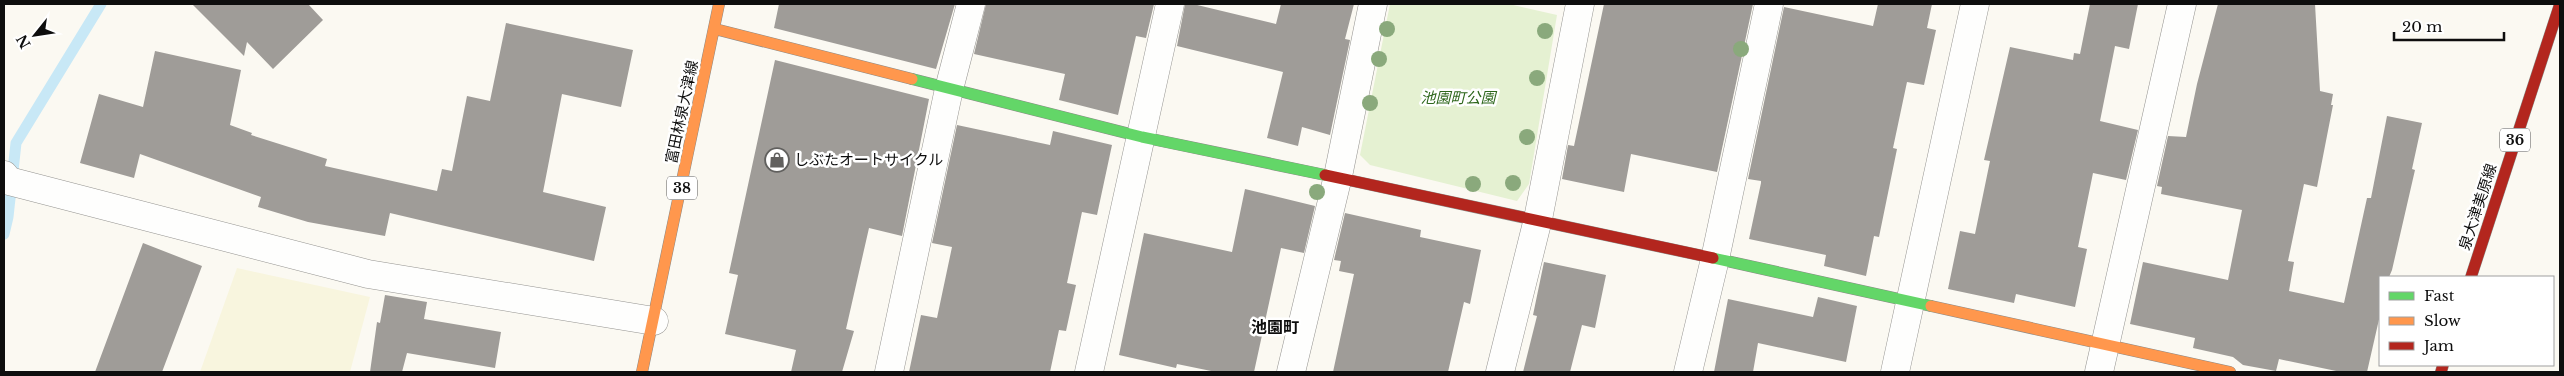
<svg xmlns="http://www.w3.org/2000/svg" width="2564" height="376" font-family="'Libre Baskerville','Noto Sans JP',serif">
  <rect width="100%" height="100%" fill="#fbf9f2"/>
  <path fill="#f8f5de" d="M 237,268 L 370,297 L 350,372 L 200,372 Z"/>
  <path fill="#e5f1d2" d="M 1390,4 L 1509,4 L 1557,15 L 1529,184 L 1517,201 L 1370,165 L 1360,155 Z"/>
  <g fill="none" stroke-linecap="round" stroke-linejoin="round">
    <path stroke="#c8e8f6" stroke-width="11" d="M 4,234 L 8,217 L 16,143 L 101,4"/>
  </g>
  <path fill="#9f9c98" d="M 192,4 L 308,4 L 323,20 L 273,69 L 247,42 L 244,56 Z
    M 779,4 L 955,4 L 936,69 L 774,28 Z
    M 986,4 L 1154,4 L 1146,38 L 1136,36 L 1118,115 L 1059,100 L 1065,74 L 974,54 Z
    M 1185,4 L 1193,4 L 1276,24 L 1281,4 L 1354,4 L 1345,39 L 1350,40 L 1330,135 L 1302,127 L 1298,146 L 1267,138 L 1283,72 L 1177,46 Z
    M 1604,4 L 1753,4 L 1717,172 L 1631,154 L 1624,192 L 1562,179 L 1568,145 L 1574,146 Z
    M 1878,4 L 1932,4 L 1927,28 L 1936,30 L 1924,85 L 1907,82 L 1893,148 L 1897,149 L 1879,237 L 1874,236 L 1866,276 L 1824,266 L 1826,255 L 1749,239 L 1761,183 L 1761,181 L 1748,179 L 1784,7 L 1873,26 Z
    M 2090,4 L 2138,4 L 2129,49 L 2115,46 L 2100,121 L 2138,130 L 2126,180 L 2093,173 L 2078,247 L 2087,249 L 2075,307 L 2016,294 L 2014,303 L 1948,289 L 1960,231 L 1975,234 L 1990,161 L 1984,160 L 2010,47 L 2073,60 L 2074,53 L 2080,54 Z
    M 2218,4 L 2315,4 L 2320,91 L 2333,94 L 2331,105 L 2333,105 L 2317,187 L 2304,184 L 2288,261 L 2294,262 L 2289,291 L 2344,303 L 2367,198 L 2371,198 L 2387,116 L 2422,123 L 2412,169 L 2415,170 L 2392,270 L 2389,277 L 2380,277 L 2380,315 L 2367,372 L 2341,372 L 2279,359 L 2276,371 L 2243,365 L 2233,357 L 2193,348 L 2195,338 L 2130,324 L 2143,262 L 2228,280 L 2242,210 L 2161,194 L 2162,187 L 2157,186 L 2168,136 L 2186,137 L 2197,84 Z
    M 506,23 L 633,50 L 621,107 L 562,94 L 543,192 L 606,207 L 594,261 L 390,213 L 385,236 L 308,222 L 258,207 L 261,197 L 140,154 L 134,178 L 80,163 L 99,94 L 143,107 L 155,51 L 241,70 L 230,125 L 252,133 L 251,135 L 327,159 L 325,166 L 437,191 L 442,169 L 452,171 L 467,96 L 490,101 Z
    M 775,60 L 929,99 L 902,236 L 869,228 L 846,329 L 854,331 L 842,372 L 791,372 L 796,350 L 725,334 L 738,275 L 729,273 Z
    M 957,125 L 1050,145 L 1053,131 L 1112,145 L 1097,215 L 1082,212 L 1067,283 L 1076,285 L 1066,331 L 1059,330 L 1050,372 L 909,372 L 921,315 L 937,318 L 952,247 L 932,243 Z
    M 1245,189 L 1315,206 L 1304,253 L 1281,248 L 1254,372 L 1216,372 L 1177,364 L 1176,368 L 1119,355 L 1144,233 L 1232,252 Z
    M 1345,213 L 1421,230 L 1420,237 L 1481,250 L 1470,304 L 1464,302 L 1448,372 L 1333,372 L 1354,274 L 1339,271 L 1341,261 L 1334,260 Z
    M 143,243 L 202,266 L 162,372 L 95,372 Z
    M 1544,262 L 1606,275 L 1595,328 L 1582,325 L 1570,372 L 1523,372 L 1537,316 L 1533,315 Z
    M 385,295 L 427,302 L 424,319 L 501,332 L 495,368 L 407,353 L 402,372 L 370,372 L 377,322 L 380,323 Z
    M 1818,297 L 1857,306 L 1846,362 L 1758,343 L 1753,372 L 1714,372 L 1728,299 L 1813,317 Z"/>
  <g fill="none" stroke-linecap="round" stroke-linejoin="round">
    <g stroke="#959491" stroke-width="29">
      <path id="street" d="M 4,175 L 9,181 L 368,274 L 654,321
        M 889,372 L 949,89 L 971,4
        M 1089,372 L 1170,4
        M 1291,372 L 1338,176 L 1373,4
        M 1500,372 L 1538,219 L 1580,4
        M 1688,372 L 1715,259 L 1769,4
        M 1895,372 L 1975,4
        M 2099,372 L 2182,4"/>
    </g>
    <g stroke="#8b8a87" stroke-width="12">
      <path id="fast" d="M 912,79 L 1142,137 L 1325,175
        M 1713,258 L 1931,306"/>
    </g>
    <g stroke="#8b8a87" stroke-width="12">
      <path id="slow" d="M 715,29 L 912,79
        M 1931,306 L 2230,372
        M 642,372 L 719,4"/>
    </g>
    <g stroke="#8b8a87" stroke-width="12">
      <path id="jam" d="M 1325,175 L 1713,258
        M 2471,277 L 2560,4
        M 2441,372 L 2443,365"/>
    </g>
    <use href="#street" stroke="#fefefd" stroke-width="28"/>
    <use href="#fast" stroke="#63d668" stroke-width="11"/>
    <use href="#slow" stroke="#ff974d" stroke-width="11"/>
    <use href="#jam" stroke="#b3261e" stroke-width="11"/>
  </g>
  <g fill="#8aa97c">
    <circle cx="1387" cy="29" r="8"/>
    <circle cx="1545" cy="31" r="8"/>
    <circle cx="1741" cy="49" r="8"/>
    <circle cx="1379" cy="59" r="8"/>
    <circle cx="1537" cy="78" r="8"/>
    <circle cx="1370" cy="103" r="8"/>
    <circle cx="1527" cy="137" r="8"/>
    <circle cx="1513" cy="183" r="8"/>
    <circle cx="1473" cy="184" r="8"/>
    <circle cx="1317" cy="192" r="8"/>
  </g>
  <defs>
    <g id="shop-ring" transform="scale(1.25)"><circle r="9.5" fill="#fff" stroke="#61605e" stroke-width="1.5"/><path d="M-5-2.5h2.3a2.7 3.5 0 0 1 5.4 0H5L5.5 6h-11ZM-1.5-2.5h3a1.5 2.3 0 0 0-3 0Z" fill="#61605e"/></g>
  </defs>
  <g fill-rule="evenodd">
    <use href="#shop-ring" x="777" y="160"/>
  </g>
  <g text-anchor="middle" stroke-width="5" stroke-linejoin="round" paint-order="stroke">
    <g fill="#fff" stroke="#565656" stroke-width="1">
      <rect x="2500" y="128.5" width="30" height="23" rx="4"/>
      <rect x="667" y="176.5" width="30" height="23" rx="4"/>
    </g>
    <g font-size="14" font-weight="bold" fill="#0e0e0e">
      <text x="2515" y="145">36</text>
      <text x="682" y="193">38</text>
    </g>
    <g font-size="15" font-style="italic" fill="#2e671c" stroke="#fff">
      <text x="1458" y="103">池園町公園</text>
    </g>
    <g font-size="15" fill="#0e0e0e" stroke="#fff">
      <text transform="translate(682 112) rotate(-78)" y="5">富田林泉大津線</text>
      <text transform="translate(2478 207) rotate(-72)" y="5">泉大津美原線</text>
    </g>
    <g font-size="15" fill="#0e0e0e" stroke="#fff" text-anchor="start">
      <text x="794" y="165">しぶたオートサイクル</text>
    </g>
    <g font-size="16" font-weight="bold" fill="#0e0e0e" stroke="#fff">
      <text x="1275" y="333">池園町</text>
    </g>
  </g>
  <rect width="2564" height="376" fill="none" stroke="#0e0e0e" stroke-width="10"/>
  <rect x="2379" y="276" width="175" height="90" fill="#ffffff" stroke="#9f9f9f"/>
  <rect x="2389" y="292" width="25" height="8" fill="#63d668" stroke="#9f9f9f"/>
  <text x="2424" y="301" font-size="15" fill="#0e0e0e">Fast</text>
  <rect x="2389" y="317" width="25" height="8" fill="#ff974d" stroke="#9f9f9f"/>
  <text x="2424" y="326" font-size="15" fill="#0e0e0e">Slow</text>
  <rect x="2389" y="342" width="25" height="8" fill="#b3261e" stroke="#9f9f9f"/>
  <text x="2424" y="351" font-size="15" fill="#0e0e0e">Jam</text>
  <g transform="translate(35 35) rotate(240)" stroke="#ffffff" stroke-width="4" paint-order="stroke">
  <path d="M0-4L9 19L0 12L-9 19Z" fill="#0e0e0e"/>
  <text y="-8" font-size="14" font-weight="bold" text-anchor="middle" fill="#0e0e0e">N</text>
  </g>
  <path d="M2394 32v8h110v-8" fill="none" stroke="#0e0e0e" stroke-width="2.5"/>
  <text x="2402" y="32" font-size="15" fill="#0e0e0e" stroke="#ffffff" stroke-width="4" paint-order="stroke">20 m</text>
</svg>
